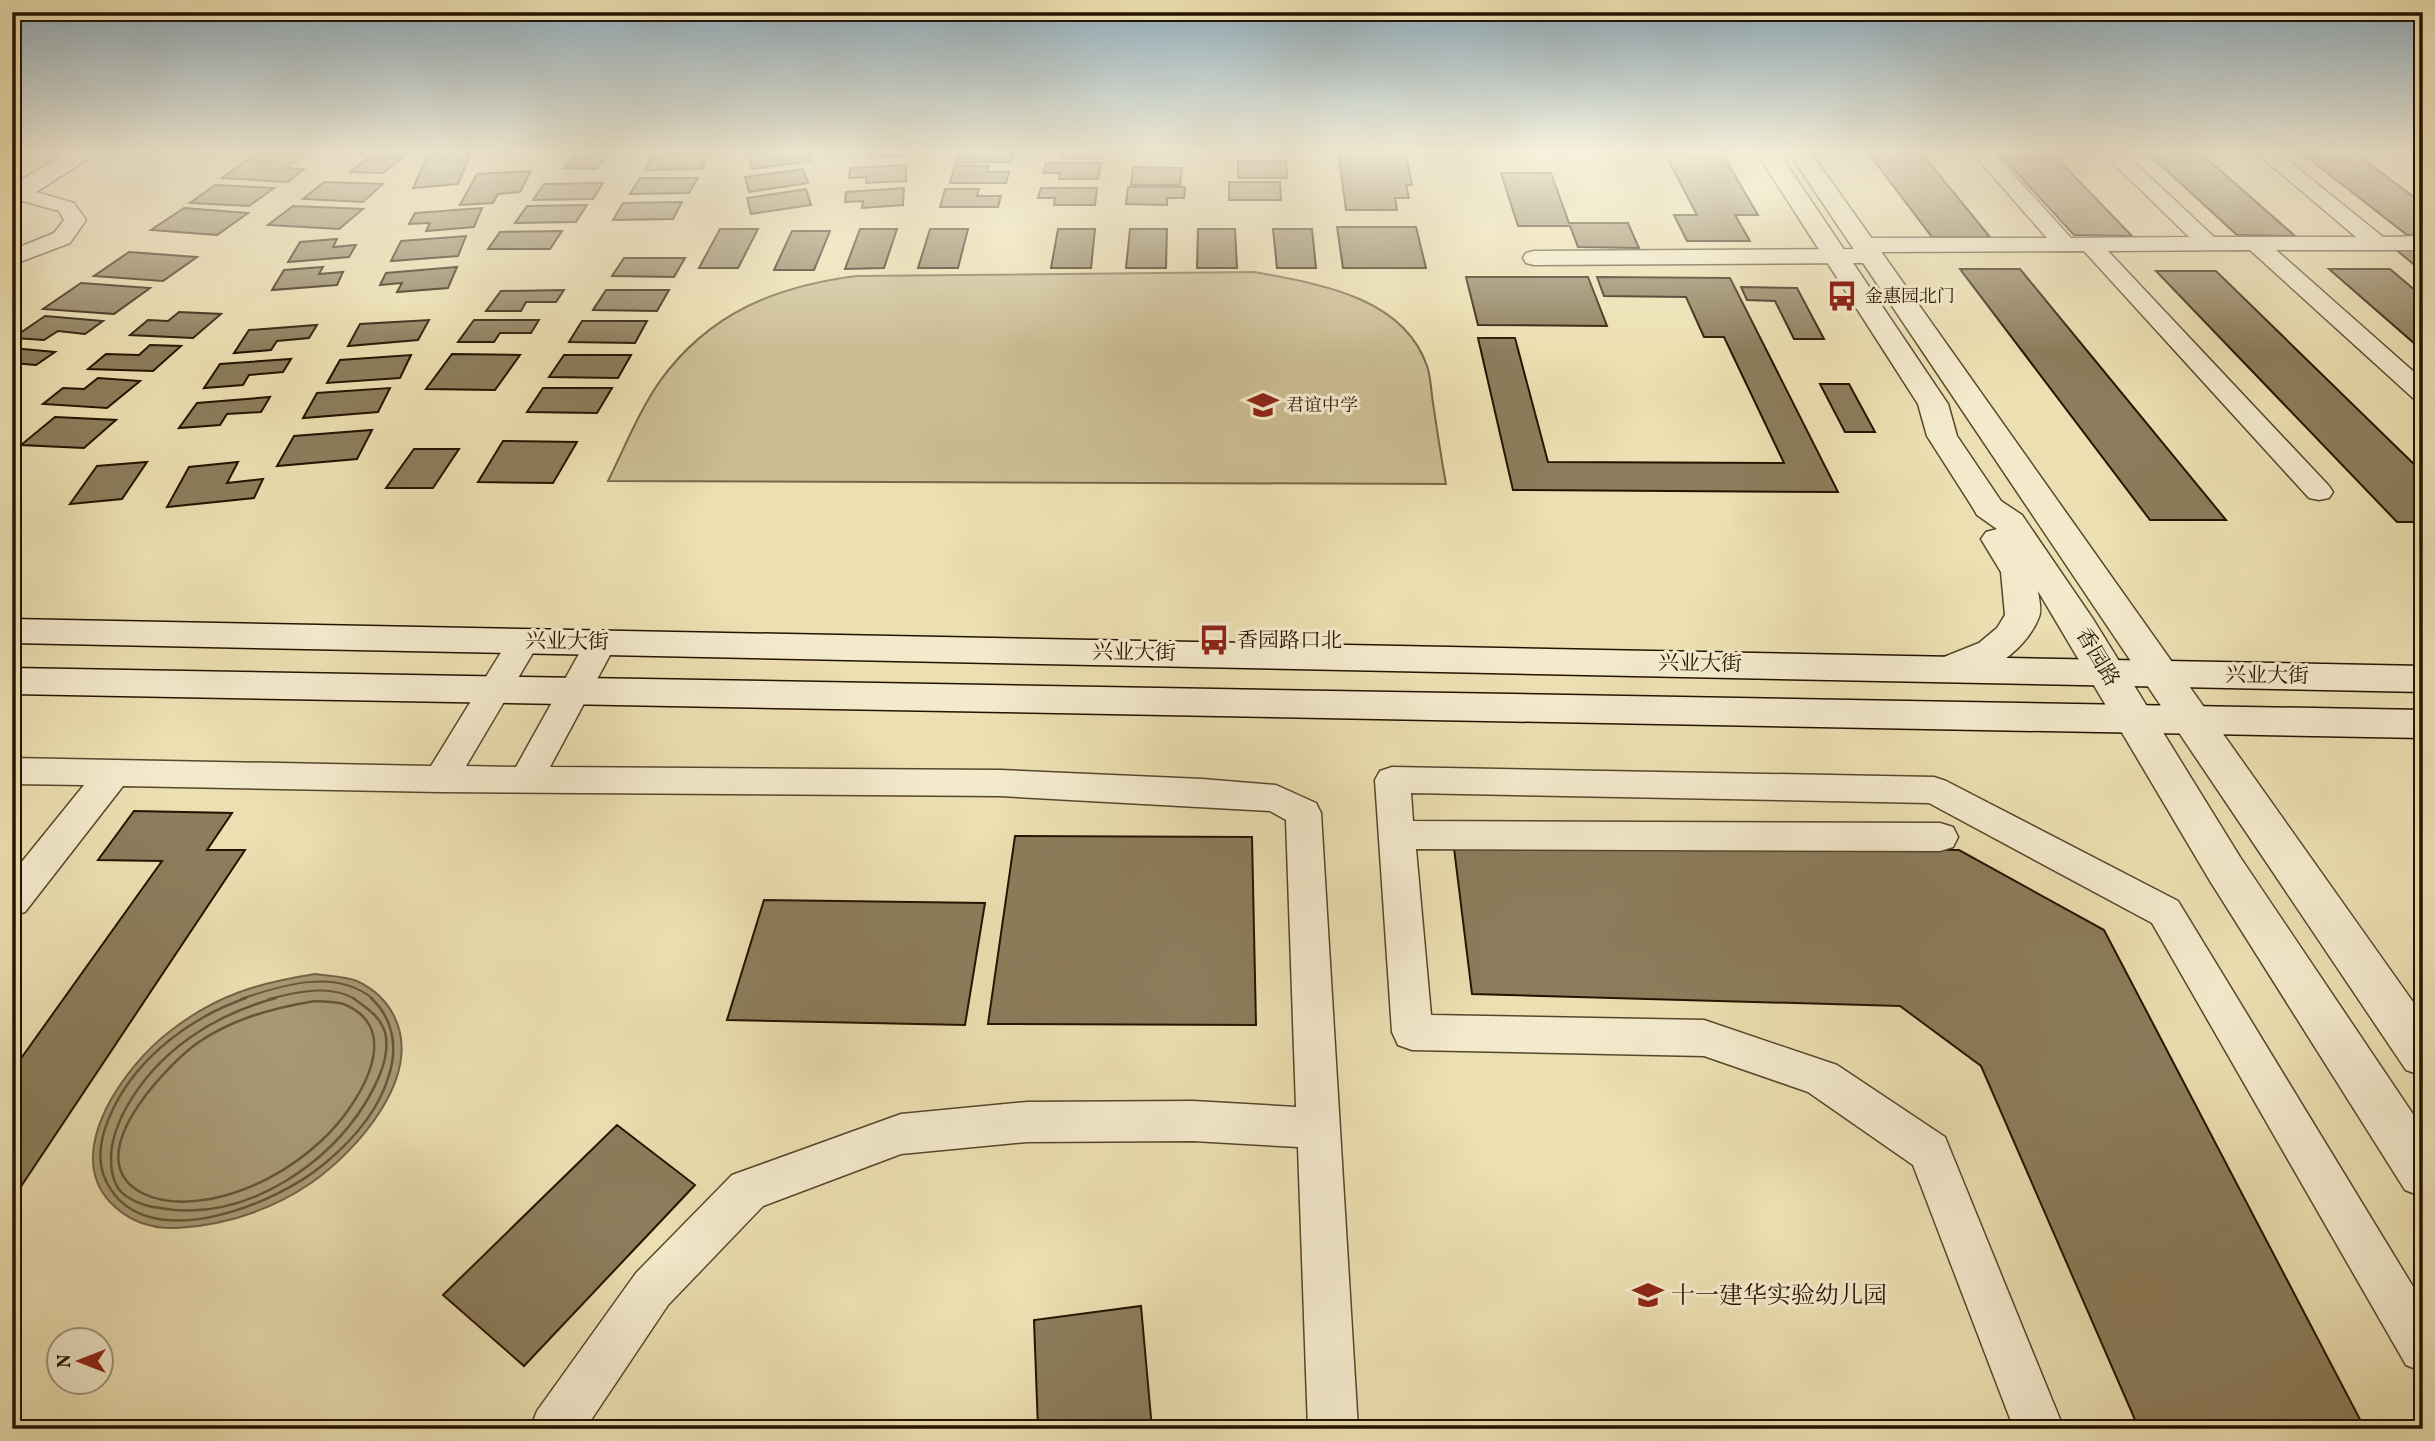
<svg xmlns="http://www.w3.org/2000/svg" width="2435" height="1441" font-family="Vollkorn,'Noto Serif SC',serif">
  <rect width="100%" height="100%" fill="#ecdfb1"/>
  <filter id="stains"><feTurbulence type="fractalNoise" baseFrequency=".00286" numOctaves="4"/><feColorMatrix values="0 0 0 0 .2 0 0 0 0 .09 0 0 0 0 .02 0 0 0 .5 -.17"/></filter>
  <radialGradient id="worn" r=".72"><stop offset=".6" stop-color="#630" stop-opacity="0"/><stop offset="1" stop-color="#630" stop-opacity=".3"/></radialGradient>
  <path fill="#cabc93" stroke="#78684a" stroke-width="2" d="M 1255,272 C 1317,284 1403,296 1427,366 C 1431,377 1431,391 1433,403 C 1437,430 1441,457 1446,484 L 608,481 C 624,449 639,411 660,381 C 709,313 776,286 857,276 Z"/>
  <path fill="#a89a75" stroke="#746446" stroke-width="2" d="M 315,974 C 328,976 345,976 357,981 C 374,989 386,1000 394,1016 C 424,1076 357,1151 311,1183 C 270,1211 225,1225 177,1228 C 152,1229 128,1221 110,1202 C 62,1151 126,1065 169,1032 C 216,995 258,983 315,974 Z"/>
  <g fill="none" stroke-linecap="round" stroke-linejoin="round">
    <path stroke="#66563a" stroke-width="2" d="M 241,999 C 282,985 336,968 373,999
      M 269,999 C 296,992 330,984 355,999"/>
    <path stroke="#66563a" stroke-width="2.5" d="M 246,998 C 192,1017 140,1055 114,1107 C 103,1129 94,1159 107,1183 C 146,1258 277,1204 324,1164 C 352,1141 379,1110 389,1075 C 398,1047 393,1018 371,998
      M 276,998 C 213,1015 158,1051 126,1108 C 118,1123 111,1141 111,1158 C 111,1171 114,1188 126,1196 C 142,1207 157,1208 176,1210 C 251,1216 328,1164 366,1102 C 377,1083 389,1060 386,1037 C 383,1018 367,1008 353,998
      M 315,1001 C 325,1002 337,1001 346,1005 C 408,1033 353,1112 321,1141 C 290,1170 251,1191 210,1199 C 188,1203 162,1203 142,1193 C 77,1159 163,1069 196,1044 C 231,1019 273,1008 315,1001 Z"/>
  </g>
  <path fill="#8c7d5c" stroke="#251300" stroke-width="2" d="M 378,150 L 412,150 L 383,173 L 350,172 Z
    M 472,150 L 458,184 L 413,188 L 429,153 Z
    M 578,150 L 610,150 L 597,169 L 564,168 Z
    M 785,150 L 806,150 L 810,161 L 752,169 L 748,155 Z
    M 851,150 L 906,150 L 905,156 L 867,158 L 867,152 L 850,153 Z
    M 960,150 L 993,150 L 1014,152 L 1011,162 L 956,162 Z
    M 1048,150 L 1102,150 L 1101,158 L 1062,158 L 1064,152 Z
    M 1159,150 L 1189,150 L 1189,154 L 1159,154 Z
    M 1233,150 L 1286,150 L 1286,154 L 1233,154 Z
    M 1338,150 L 1405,150 L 1412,185 L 1406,185 L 1409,198 L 1395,198 L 1397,210 L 1346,210 Z
    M 1663,150 L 1720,150 L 1758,215 L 1735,215 L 1750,241 L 1687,241 L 1674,215 L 1697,215 Z
    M 1866,150 L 1919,150 L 1990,237 L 1932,237 Z
    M 1996,150 L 2049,150 L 2132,236 L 2074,235 Z
    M 2144,150 L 2197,150 L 2295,236 L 2237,235 Z
    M 2298,150 L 2351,150 L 2423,204 L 2423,236 L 2407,235 Z
    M 258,152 L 305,155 L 286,168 L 304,169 L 288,182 L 222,178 Z
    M 710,154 L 702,169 L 645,170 L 654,155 Z
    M 1238,161 L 1286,161 L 1287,178 L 1238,178 Z
    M 1046,163 L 1101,163 L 1098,179 L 1059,179 L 1060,173 L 1043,173 Z
    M 906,165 L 906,181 L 866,183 L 867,177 L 849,178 L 850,168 Z
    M 955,165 L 988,166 L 987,172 L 1009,172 L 1006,183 L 950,183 Z
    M 1133,167 L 1182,168 L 1180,185 L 1131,185 Z
    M 803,169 L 808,183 L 749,192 L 745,177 Z
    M 531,171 L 520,192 L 498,194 L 493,203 L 460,205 L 477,174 Z
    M 1501,173 L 1551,173 L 1569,223 L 1628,223 L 1639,248 L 1578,247 L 1570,226 L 1518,226 Z
    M 640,178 L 698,178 L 689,193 L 630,194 Z
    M 324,182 L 383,184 L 363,202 L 303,199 Z
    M 1229,182 L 1280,182 L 1281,200 L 1229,200 Z
    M 603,183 L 593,199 L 533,200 L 544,184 Z
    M 215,185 L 274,188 L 249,206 L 190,203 Z
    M 1128,187 L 1185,187 L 1184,198 L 1167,198 L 1167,205 L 1126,204 Z
    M 904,188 L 903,205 L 862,208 L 863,201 L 845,202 L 846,192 Z
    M 1041,188 L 1097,188 L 1095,205 L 1054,205 L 1055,198 L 1038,198 Z
    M 806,189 L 811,205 L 751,214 L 747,198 Z
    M 945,189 L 979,189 L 977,196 L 1001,196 L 998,207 L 940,207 Z
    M 682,202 L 673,219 L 613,220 L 623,203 Z
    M 587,205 L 576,222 L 515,223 L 527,206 Z
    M 293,206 L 363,209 L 339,229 L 268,225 Z
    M 184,208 L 248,213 L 217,235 L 151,230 Z
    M 482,208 L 474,227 L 426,231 L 430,223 L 409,224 L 415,213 Z
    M 1337,227 L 1416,227 L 1426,268 L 1343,268 Z
    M 720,229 L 758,229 L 738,268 L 699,268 Z
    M 860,229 L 897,229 L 884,268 L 845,269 Z
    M 930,229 L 968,229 L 958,268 L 918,268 Z
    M 1058,229 L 1095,229 L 1091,268 L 1051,268 Z
    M 1130,229 L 1167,229 L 1166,268 L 1126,268 Z
    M 1198,229 L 1235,229 L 1237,268 L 1197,268 Z
    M 1273,229 L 1312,229 L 1316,268 L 1277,268 Z
    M 562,231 L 550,249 L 488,249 L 500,232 Z
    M 792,231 L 830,231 L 814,270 L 774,270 Z
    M 466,236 L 458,256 L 391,261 L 401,241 Z
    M 337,239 L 333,247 L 356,245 L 349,257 L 288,262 L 300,242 Z
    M 2394,248 L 2423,248 L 2423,272 Z
    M 129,252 L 197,257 L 163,281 L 94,276 Z
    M 624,258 L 685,258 L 674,277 L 612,276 Z
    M 323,267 L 319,274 L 343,272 L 337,285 L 272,290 L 284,270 Z
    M 457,267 L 448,288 L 397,292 L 402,283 L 380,285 L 386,273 Z
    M 1960,269 L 2020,269 L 2226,520 L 2150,520 Z
    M 2329,269 L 2390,269 L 2423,297 L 2423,351 Z
    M 2156,271 L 2216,271 L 2423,473 L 2423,522 L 2397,522 Z
    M 1466,277 L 1588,277 L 1607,326 L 1478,325 Z
    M 1597,277 L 1730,278 L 1838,492 L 1513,490 L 1478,338 L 1515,338 L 1548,462 L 1784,463 L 1724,337 L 1704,337 L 1686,297 L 1604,296 Z
    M 81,283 L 150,288 L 114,314 L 43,309 Z
    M 1741,287 L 1797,288 L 1824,339 L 1794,339 L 1775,301 L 1747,300 Z
    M 564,290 L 556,302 L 526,302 L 521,311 L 486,311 L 501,291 Z
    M 606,290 L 669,290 L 657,311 L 593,310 Z
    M 179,312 L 221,314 L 193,338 L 130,335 L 148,320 L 168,321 Z
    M 45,316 L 103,321 L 85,334 L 58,331 L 44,340 L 13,338 Z
    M 429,320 L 418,340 L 348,346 L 360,324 Z
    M 474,320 L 539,320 L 531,333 L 500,333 L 494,342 L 458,342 Z
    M 582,321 L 647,321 L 635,343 L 569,342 Z
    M 317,325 L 309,338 L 277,341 L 271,350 L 234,353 L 249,330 Z
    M 150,345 L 181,346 L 153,371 L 88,369 L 106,354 L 139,355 Z
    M 12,348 L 55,352 L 36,365 L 12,363 Z
    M 452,354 L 520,355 L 495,390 L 426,389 Z
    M 411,355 L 400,378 L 327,383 L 340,360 Z
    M 564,355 L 631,355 L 618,378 L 549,377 Z
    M 291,359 L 283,372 L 249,375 L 243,385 L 204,388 L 220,364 Z
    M 98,378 L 140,381 L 107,408 L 43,404 L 63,388 L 84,389 Z
    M 1820,384 L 1849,384 L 1875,432 L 1845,432 Z
    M 390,388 L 378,412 L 303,418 L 317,393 Z
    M 543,388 L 612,388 L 597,413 L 527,412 Z
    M 270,397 L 261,412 L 227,414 L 220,425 L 179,428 L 197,403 Z
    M 55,417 L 116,420 L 84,448 L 21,445 Z
    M 372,430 L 357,459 L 277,466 L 294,436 Z
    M 503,441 L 577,442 L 553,483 L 478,482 Z
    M 414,449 L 459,449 L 433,488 L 386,488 Z
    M 147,462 L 122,499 L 70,504 L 97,466 Z
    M 238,462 L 227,483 L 263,479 L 254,498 L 167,507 L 189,467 Z
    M 134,811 L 232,813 L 207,850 L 245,850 L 12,1200 L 12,1071 L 162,861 L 98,860 Z
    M 1015,836 L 1252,837 L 1256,1025 L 988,1024 Z
    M 1454,848 L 1959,850 L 2104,930 L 2365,1429 L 2139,1429 L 1981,1066 L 1900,1006 L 1472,994 Z
    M 764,900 L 985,903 L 965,1025 L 727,1020 Z
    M 617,1125 L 695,1185 L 524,1366 L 443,1295 Z
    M 1141,1306 L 1152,1429 L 1038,1429 L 1034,1320 Z"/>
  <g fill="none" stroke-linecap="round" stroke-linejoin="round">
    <g stroke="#57462c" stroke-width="3">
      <path id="minor" d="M 1970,150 L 1991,150 L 2071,238 L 2189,237 L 2100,150 L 2121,150 L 2214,237 L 2356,237 L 2253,150 L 2275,150 L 2383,237 L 2423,236 L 2423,250 L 2276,250 L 2423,380 L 2423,402 L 2414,399 L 2250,250 L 2108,251 L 2329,486 L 2333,492 L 2329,498 L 2319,500 L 2309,498 L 2084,251 L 1876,252 L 1879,256 L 1876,261 L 1868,263 L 1534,265 L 1526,263 L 1523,258 L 1526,253 L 1534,251 L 1856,249 L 1853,245 L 1856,240 L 1864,238 L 2047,238 Z
        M 19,187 L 74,203 L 86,220 L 70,243 L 12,265 L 12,250 L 54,233 L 64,220 L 59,211 L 12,198 L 12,188 Z
        M 524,630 L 535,633 L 540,641 L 466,766 L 516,767 L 590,634 L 601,631 L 612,634 L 617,642 L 550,767 L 1000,770 L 1202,779 L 1276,785 L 1316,803 L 1321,813 L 1358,1429 L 1308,1429 L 1298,1147 L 1193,1141 L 1027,1142 L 901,1154 L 763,1206 L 668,1305 L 585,1429 L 530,1429 L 537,1411 L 636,1273 L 732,1175 L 901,1114 L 1027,1102 L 1193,1101 L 1296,1107 L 1286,820 L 1270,811 L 1000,796 L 441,792 L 123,786 L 25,912 L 12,916 L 12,874 L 84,785 L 12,784 L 12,758 L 431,766 L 513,633 Z
        M 1392,767 L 1934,777 L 1946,781 L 2178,901 L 2423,1303 L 2423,1372 L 2406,1365 L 2152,923 L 1929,803 L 1411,793 L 1413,821 L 1940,823 L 1953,827 L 1958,837 L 1953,847 L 1940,851 L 1416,849 L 1431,1015 L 1704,1020 L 1837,1065 L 1945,1137 L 2064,1429 L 2014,1429 L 1913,1165 L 1808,1092 L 1704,1056 L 1412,1050 L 1398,1045 L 1392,1032 L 1375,780 L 1380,771 Z"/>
    </g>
    <g stroke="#57462c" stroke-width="3">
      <path id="tertiary" d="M 1755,150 L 1777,150 L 1948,404 L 1957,436 L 2001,501 L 2022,515 L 2093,619 L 2240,857 L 2423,1129 L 2423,1197 L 2405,1190 L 2210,881 L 2038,591 C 2039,599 2042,610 2039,617 C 2026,652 1975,688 1939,677 L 1933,668 L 1939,659 L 1979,643 L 1997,628 L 2005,615 L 2001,572 L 1981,539 L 1986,532 L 1997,529 L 1977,515 L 1973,508 L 1927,436 L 1918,404 Z
        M 1787,150 L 1809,150 L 2423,1016 L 2423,1076 L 2406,1070 Z"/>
    </g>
    <g stroke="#251300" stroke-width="3">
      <path id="secondary" d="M 70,150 L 97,150 L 94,155 L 21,202 L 12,204 L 12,186 Z
        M 12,619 L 2423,666 L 2423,692 L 12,643 Z
        M 12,668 L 2423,710 L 2423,738 L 12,694 Z"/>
    </g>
    <use href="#minor" fill="#f3eacc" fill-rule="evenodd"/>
    <use href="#tertiary" fill="#f3eacc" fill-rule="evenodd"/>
    <use href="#secondary" fill="#f3eacc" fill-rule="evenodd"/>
  </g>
  <linearGradient id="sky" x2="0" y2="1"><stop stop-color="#8eaaba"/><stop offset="0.43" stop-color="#f6f1dc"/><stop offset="1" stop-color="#f6f1dc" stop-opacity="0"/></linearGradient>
  <rect width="2435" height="352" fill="url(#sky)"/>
  <defs>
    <g id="bus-bare" transform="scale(2.415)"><path d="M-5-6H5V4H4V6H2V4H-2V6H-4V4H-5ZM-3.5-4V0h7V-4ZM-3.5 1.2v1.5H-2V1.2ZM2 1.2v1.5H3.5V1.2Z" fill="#8f2418" stroke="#f3eacc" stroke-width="2.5" paint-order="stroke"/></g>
    <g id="school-bare" transform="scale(2.415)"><path d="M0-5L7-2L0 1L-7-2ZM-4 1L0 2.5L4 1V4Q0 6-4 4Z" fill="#8f2418" stroke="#f3eacc" stroke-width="2.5" paint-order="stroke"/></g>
  </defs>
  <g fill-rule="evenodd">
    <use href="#bus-bare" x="1842" y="296"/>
    <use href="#school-bare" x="1263" y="405"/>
    <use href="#bus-bare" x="1214" y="640"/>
    <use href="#school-bare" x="1648" y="1295"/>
  </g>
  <g text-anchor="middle" stroke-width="6" stroke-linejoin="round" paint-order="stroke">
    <g font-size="18" fill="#251300" stroke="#f3eacc" text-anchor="start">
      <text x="1865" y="302">金惠园北门</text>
      <text x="1286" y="411">君谊中学</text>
    </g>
    <g font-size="21" fill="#251300" stroke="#f3eacc" text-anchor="start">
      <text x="1237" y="647">香园路口北</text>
    </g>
    <g font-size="21" fill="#251300" stroke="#f3eacc">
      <text transform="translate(567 641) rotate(1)" y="7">兴业大街</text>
      <text transform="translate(1134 652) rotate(1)" y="7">兴业大街</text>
      <text transform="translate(2098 657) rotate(59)" y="7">香园路</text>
      <text transform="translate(1700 663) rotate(1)" y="7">兴业大街</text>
      <text transform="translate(2267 675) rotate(1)" y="7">兴业大街</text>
    </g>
    <g font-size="24" fill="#251300" stroke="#f3eacc" text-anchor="start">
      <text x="1671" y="1303">十一建华实验幼儿园</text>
    </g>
  </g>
  <rect width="2435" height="1441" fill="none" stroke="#ecdfb1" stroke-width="42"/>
  <rect x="14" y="14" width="2407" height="1413" fill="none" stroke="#251300" stroke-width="3.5"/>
  <rect x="21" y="21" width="2393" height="1399" fill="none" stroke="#251300" stroke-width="2"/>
  <g transform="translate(80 1361) rotate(270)"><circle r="33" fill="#f3eacc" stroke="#a1947a" stroke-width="2"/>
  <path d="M0-5L12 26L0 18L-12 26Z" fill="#8f2418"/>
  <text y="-10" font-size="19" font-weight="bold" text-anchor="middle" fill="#251300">N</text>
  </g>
  <rect width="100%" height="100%" filter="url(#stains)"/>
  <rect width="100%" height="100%" fill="url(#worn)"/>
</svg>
